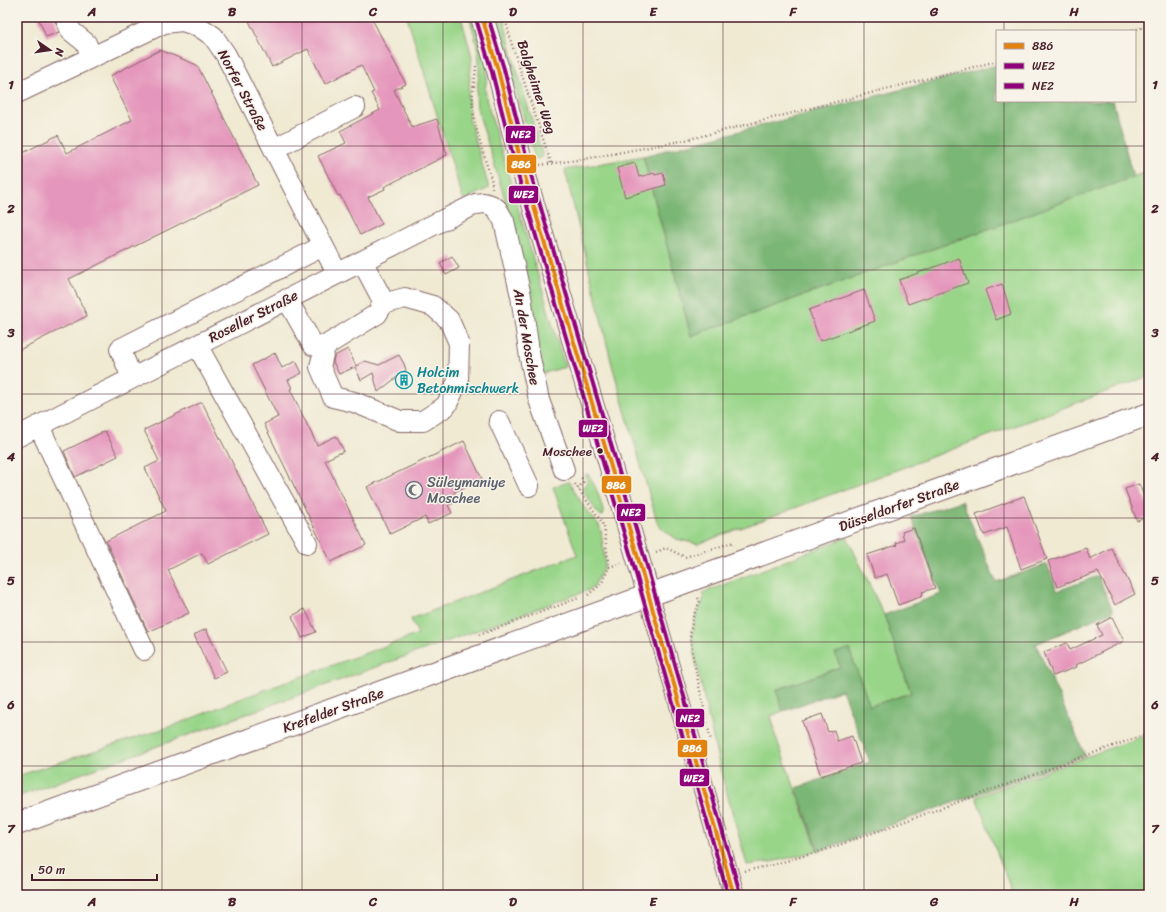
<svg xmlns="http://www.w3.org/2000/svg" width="1166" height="912" font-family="Sriracha,sans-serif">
  <rect width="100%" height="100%" fill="#f7f3e8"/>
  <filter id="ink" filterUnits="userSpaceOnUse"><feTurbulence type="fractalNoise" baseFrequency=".025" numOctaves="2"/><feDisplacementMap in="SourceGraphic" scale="8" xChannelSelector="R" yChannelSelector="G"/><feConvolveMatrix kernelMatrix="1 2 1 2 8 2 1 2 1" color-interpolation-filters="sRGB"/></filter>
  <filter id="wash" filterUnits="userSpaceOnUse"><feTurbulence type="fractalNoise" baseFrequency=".012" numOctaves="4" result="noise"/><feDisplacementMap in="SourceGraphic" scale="16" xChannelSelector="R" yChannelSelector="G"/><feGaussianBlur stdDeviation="0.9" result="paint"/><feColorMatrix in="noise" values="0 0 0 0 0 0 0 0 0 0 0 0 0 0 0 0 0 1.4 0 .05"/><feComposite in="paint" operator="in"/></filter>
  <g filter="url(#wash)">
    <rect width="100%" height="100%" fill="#f0ead3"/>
    <path fill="#99d589" stroke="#727a5a" d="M 407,17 L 461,17 L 472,57 L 468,96 L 469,118 L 489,188 L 464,200 L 462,196 Z
      M 469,17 L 473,17 L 487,65 L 487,78 L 485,89 L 487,102 L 565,367 L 541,374 L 515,232 L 477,108 C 475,96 478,85 479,73 C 480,54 475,35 469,17 Z
      M 499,17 L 503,17 L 512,53 L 543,157 L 535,159 L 515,85 L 498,31 Z
      M 643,156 L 691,336 L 1149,171 L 1149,376 L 698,544 L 676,539 L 658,525 L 612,365 L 565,170 Z
      M 588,474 C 596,486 601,500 604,515 L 601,516 L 597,512 L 582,489 L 587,482 L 585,475 Z
      M 569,482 L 584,507 L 599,525 L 601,531 L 605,561 L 604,567 L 594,586 L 589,590 L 17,797 L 17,776 L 175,725 L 240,699 L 418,634 L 411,619 L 577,555 L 553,487 Z
      M 847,537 L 884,615 L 911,693 L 870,706 L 840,667 L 776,690 L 783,711 L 771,716 L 775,731 L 774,732 L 818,851 L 771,862 L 747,865 L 719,765 L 695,657 L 692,634 L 695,619 L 704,598 L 702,593 Z
      M 1149,734 L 1149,895 L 1013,895 L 976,797 Z"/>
    <path fill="#7ab675" stroke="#626a50" d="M 997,65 L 997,101 L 1113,101 L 1133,177 L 691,336 L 643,156 Z
      M 962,501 L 996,582 L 1047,564 L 1057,591 L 1098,576 L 1113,611 L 1036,644 L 1085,755 L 819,851 L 796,788 L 870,762 L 842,690 L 783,711 L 776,690 L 840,667 L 835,653 L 849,649 L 870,706 L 911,693 L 884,615 L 941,594 L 911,517 Z"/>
    <g id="blocks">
      <path fill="#e596bc" d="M 38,17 L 54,17 L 59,32 L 46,37 Z
        M 247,17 L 371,17 L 406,84 L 394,90 L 412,127 L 437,119 L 447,155 L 384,187 L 385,189 L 368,197 L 382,224 L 360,235 L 340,195 L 338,196 L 318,156 L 346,143 L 340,131 L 380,110 L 371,93 L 374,92 L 361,65 L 325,84 L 308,49 L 272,67 Z
        M 160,50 L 197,65 L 258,185 L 69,279 L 87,316 L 17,351 L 17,156 L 58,135 L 67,153 L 132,120 L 110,76 Z
        M 635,163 L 639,177 L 654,173 L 655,175 L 663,173 L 666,185 L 625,197 L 617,168 Z
        M 452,256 L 459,268 L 446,275 L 440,263 Z
        M 959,258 L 968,283 L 908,304 L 899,280 Z
        M 1002,284 L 1011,314 L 996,320 L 985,290 Z
        M 864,290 L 875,321 L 820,341 L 809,310 Z
        M 348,349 L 356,366 L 365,361 L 379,365 L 399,355 L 404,364 L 406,370 L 378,392 L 373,373 L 361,380 L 355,367 L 339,374 L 333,362 L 334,356 Z
        M 275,353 L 282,368 L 296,361 L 302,373 L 288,380 L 292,388 L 290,389 L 317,445 L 336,436 L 344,451 L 325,460 L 366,545 L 331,562 L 264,424 L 278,417 L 252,365 Z
        M 202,402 L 268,534 L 208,564 L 202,553 L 168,570 L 189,613 L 148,632 L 106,541 L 166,511 L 145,468 L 159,461 L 144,430 Z
        M 105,431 L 118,456 L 75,477 L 64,451 Z
        M 464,441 L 482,479 L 454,492 L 458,501 L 448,505 L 452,513 L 428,524 L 425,517 L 390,534 L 367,487 Z
        M 1139,484 L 1149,508 L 1149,516 L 1137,521 L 1125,489 Z
        M 1024,496 L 1047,559 L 1021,569 L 1007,527 L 984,535 L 976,514 Z
        M 914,528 L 935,588 L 922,592 L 923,596 L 898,605 L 887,574 L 875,578 L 867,555 L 897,545 L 896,543 L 904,540 L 902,532 Z
        M 1086,548 L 1090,559 L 1111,548 L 1135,594 L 1115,605 L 1098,572 L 1057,587 L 1048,561 Z
        M 305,609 L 316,632 L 302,638 L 292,616 Z
        M 1112,617 L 1124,641 L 1076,665 L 1077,667 L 1053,676 L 1044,652 L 1067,643 L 1070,650 L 1102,635 L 1097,625 Z
        M 206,629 L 227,672 L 214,678 L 194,635 Z
        M 822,714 L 828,732 L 834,730 L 837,741 L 852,736 L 861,763 L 821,776 L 802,721 Z"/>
    </g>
  </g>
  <g filter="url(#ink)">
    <use href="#blocks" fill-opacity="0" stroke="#846666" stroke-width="1"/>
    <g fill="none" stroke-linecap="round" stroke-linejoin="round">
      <g stroke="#846666" stroke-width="22">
        <path id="minor" d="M 65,17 L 71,31 L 86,43 L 92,57
          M 17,93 L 164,23 L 182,21 L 198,26 L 213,36 L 226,55 L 337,273
          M 274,149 L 355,107
          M 287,299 L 313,345 L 325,346 L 377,314 L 383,304 L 380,295 L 362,261
          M 197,345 L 307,543
          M 325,346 L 320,367 L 333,397 L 354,402 L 400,421 L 423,421 L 446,406 L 458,381 L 459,343 L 449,320 L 433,306 L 405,298 L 383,304
          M 132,378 L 120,349 L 323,246
          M 499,421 L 529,486
          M 39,426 L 144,650
          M 17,437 L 437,223 L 476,204 L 484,203 L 491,205 L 497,209 L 504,221 L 521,296 L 530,358 L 539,400 L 564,470
          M 649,596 L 734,895"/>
      </g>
      <g stroke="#846666" stroke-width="24">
        <path id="major" d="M 482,17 L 498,70 L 523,170 L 649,596
          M 17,824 L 1149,414"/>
      </g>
      <path stroke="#846666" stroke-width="2.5" stroke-dasharray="1 3" stroke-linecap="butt" d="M 505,17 L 511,42 L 551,163
        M 1129,31 L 1149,26
        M 476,66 C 475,80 471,95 473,109 C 476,134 485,158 492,182 L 492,188
        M 540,165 L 585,159 L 686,140 L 997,61
        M 575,484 L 601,521 L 604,528 L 609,567
        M 578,489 L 583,482 L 581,475
        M 656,552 L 666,548 L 685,557 L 734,542
        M 588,595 L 602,583 L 609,567 L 621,563
        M 698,598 L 700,601 L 693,617 L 690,634 L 693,658 L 711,741
        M 479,635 L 579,598
        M 745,871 L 772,865 L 828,849 L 1149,733"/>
      <use href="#minor" stroke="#fff" stroke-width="20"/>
      <use href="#major" stroke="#fff" stroke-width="22"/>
      <g stroke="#f7f3e8" stroke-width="7">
        <path id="bus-1" d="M 482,17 L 498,70 L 523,170 L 638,558 L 734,895"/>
      </g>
      <g stroke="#f7f3e8" stroke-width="7">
        <path id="bus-2" d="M 476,19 L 492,72 L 517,172 L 632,560 L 728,895"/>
      </g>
      <g stroke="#f7f3e8" stroke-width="7">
        <path id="bus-3" d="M 488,17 L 504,69 L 529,168 L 644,556 L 740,893"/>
      </g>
      <use href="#bus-1" stroke="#e3830f" stroke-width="4"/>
      <use href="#bus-2" stroke="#91007b" stroke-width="4"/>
      <use href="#bus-3" stroke="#91007b" stroke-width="4"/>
    </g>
  </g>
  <path fill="none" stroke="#4a1f2b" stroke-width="1" stroke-opacity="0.55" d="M 162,17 L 162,895M 302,17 L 302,895M 443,17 L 443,895M 583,17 L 583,895M 723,17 L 723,895M 864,17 L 864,895M 1004,17 L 1004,31M 1004,101 L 1004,895M 17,146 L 1149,146M 17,270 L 1149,270M 17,394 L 1149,394M 17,518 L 1149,518M 17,642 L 1149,642M 17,766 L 1149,766"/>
  <defs>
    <g id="building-ring" transform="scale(0.9)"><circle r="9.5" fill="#f7f3e8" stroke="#0f9aa8" stroke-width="1.5"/><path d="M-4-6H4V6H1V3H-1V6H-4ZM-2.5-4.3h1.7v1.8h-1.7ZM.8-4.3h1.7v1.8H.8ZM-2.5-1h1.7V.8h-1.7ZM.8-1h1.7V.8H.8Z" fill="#0f9aa8"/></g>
    <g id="mosque-ring" transform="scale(0.9)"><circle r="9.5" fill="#f7f3e8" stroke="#6b7280" stroke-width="1.5"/><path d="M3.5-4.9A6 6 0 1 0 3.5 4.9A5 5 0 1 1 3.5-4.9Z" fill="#6b7280"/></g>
  </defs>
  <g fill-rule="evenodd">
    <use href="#building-ring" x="404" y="380"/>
    <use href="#mosque-ring" x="414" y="490"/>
  </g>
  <circle fill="#4a1f2b" stroke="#f7f3e8" stroke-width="1.5" cx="600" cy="451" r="3.5"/>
  <g text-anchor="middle" stroke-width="3" stroke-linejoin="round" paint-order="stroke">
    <g font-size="13" fill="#4a1f2b" stroke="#f7f3e8" text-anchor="end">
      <text x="592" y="456">Moschee</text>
    </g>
    <g font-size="14" fill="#4a1f2b" stroke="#f7f3e8">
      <text transform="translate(537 87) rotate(72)" y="5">Balgheimer Weg</text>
      <text transform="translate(243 90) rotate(62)" y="5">Norfer Straße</text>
      <text transform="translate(253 316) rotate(-27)" y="5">Roseller Straße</text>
      <text transform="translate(527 337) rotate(80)" y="5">An der Moschee</text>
      <text transform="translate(899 505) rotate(-20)" y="5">Düsseldorfer Straße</text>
      <text transform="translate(333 710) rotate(-20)" y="5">Krefelder Straße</text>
    </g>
    <g font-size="14" fill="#0d838f" stroke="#f7f3e8" text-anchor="start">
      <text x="417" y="377">Holcim<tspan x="417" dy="16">Betonmischwerk</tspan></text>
    </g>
    <g font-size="14" fill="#5b616d" stroke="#f7f3e8" text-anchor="start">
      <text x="427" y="487">Süleymaniye<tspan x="427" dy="16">Moschee</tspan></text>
    </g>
  </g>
  <g stroke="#f7f3e8" stroke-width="1.5">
    <rect x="505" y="125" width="31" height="19" rx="4" fill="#91007b"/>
    <rect x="506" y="154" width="31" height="20" rx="4" fill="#e3830f"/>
    <rect x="508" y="185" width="31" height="19" rx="4" fill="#91007b"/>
    <rect x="578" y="419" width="30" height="19" rx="4" fill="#91007b"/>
    <rect x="601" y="475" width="31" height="19" rx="4" fill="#e3830f"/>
    <rect x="616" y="503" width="30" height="19" rx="4" fill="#91007b"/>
    <rect x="675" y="708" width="30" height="20" rx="4" fill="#91007b"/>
    <rect x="677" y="739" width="31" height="19" rx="4" fill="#e3830f"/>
    <rect x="679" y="768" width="31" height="19" rx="4" fill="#91007b"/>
  </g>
  <g font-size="11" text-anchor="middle" font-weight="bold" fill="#fff">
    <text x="521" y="138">NE2</text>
    <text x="521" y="168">886</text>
    <text x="524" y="198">WE2</text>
    <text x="593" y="432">WE2</text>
    <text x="616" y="489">886</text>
    <text x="631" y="516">NE2</text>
    <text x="690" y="722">NE2</text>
    <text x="692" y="752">886</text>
    <text x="694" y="782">WE2</text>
  </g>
  <rect width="1166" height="912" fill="none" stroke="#f7f3e8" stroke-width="44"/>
  <rect x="996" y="30" width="140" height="72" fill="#f7f3e8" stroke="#b29e9c"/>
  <rect x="1004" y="43" width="20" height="6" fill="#e3830f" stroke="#b29e9c"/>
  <text x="1032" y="50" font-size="12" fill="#4a1f2b">886</text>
  <rect x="1004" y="63" width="20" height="6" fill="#91007b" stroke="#b29e9c"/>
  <text x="1032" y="70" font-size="12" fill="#4a1f2b">WE2</text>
  <rect x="1004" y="83" width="20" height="6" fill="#91007b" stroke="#b29e9c"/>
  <text x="1032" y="90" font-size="12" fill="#4a1f2b">NE2</text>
  <g transform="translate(50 50) rotate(103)" stroke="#f7f3e8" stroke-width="3" paint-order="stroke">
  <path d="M0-3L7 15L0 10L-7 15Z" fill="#4a1f2b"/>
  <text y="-6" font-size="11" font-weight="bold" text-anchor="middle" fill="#4a1f2b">N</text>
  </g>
  <path d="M32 874v6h125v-6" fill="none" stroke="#4a1f2b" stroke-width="2"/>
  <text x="38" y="874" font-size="12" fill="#4a1f2b" stroke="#f7f3e8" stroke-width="3" paint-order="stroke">50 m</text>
  <rect x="22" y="22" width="1122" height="868" fill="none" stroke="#4a1f2b" stroke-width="1.5"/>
  <g font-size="13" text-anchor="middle" font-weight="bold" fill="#4a1f2b">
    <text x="92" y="16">A</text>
    <text x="232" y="16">B</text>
    <text x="373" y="16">C</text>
    <text x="513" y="16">D</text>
    <text x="653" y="16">E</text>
    <text x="793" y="16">F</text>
    <text x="934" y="16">G</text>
    <text x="1074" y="16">H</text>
    <text x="11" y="89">1</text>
    <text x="1155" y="89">1</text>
    <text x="11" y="213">2</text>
    <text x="1155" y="213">2</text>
    <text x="11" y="337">3</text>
    <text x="1155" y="337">3</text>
    <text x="11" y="461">4</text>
    <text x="1155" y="461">4</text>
    <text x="11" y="585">5</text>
    <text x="1155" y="585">5</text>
    <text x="11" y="709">6</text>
    <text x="1155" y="709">6</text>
    <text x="11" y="833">7</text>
    <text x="1155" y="833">7</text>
    <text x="92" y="906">A</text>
    <text x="232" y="906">B</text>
    <text x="373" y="906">C</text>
    <text x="513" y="906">D</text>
    <text x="653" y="906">E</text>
    <text x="793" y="906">F</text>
    <text x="934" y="906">G</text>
    <text x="1074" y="906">H</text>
  </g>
</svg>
